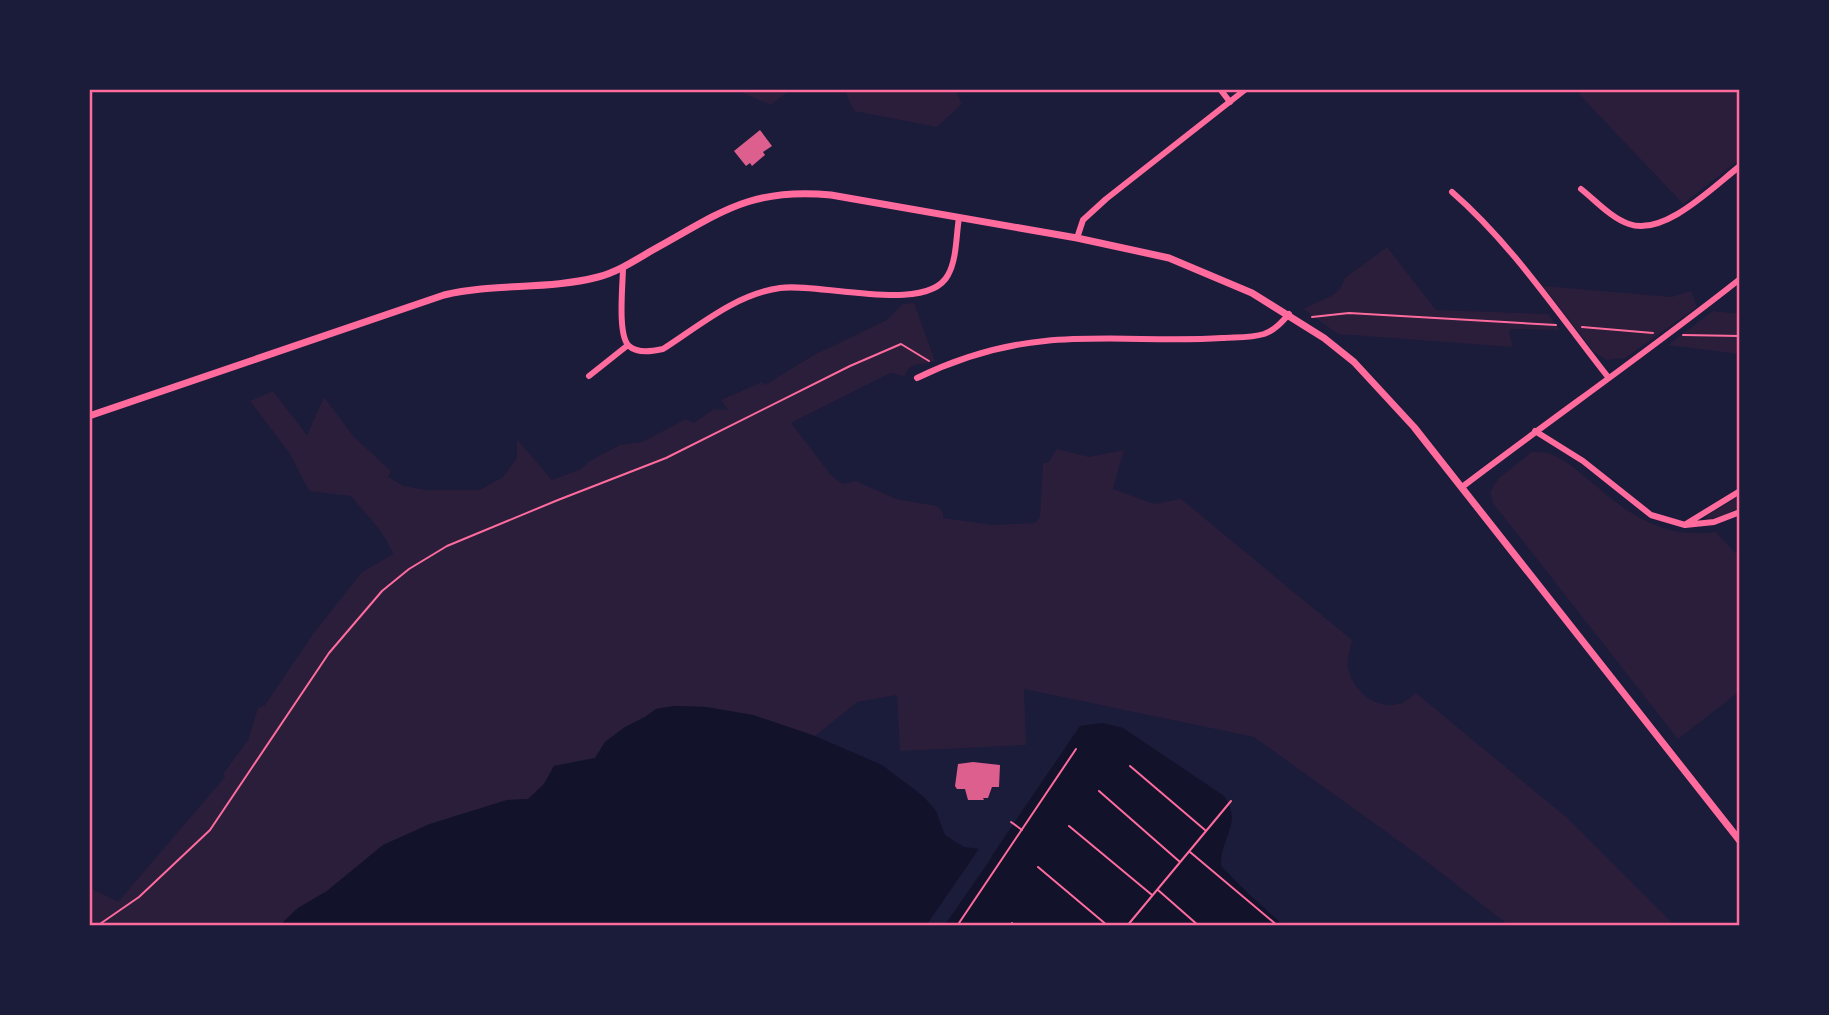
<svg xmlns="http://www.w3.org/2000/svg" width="1829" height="1015" font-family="Georgia,serif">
  <rect width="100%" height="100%" fill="#1b1b3a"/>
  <path fill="#2a1e3b" d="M 734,89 L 791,89 L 771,105 Z
    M 844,89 L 955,89 L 962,104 L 937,127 L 854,111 Z
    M 1585,89 L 1740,89 L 1740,159 L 1683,204 L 1579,94 Z
    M 1387,247 L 1436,310 L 1548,314 L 1560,330 L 1511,329 L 1509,333 L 1513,347 L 1338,334 L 1303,309 L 1333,295 L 1340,289 L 1345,278 Z
    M 1543,286 L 1671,297 L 1691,291 L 1697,307 L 1625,358 L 1606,360 L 1593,351 Z
    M 914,303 L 935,361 C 923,366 908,361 905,376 L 890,373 L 791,423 L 831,475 L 842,484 L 856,481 L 896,499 L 937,506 L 943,512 L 943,518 L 993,525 L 1035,523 L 1040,517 L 1043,463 L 1048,463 L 1057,449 L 1089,457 L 1124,450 L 1113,489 L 1154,504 L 1181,499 L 1352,640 C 1350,649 1347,659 1348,668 C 1352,691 1378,712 1402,703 C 1407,701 1412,696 1416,693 L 1566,817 L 1675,926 L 1510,926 L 1414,852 L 1254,737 L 1024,689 L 1026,745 L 900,751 L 897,695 L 857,702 L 815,736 L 753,715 L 706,707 L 674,706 L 656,709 L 645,717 L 625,727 L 605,742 L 595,758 L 554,766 L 544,784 L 528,799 L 507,800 L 430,824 L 383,845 L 327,891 L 298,908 L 279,926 L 89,926 L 89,887 L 118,902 L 225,777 L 223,774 L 248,740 L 258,708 L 265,705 L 313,634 L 362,572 L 393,554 C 385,532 366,515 351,496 L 309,491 L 290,454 L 250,401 L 273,391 L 307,435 L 324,397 L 354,437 L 391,471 L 388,477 L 404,486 L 425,490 L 480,490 L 503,477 L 517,458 L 517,439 L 552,480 L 581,469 L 588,462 L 620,445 L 642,442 L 686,419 L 694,423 L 714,409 L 728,410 L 721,400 L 762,382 L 765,385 L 814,355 L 887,320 L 903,304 Z
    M 1713,311 L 1740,314 L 1740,354 L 1668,345 Z
    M 1532,452 C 1556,450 1571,466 1589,480 C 1628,514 1662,539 1716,532 L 1734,552 L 1740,555 L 1740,691 L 1678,739 L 1493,503 L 1490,492 L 1498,479 Z
    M 1740,496 L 1740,507 L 1720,517 L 1705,519 L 1708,515 Z"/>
  <path fill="#12122b" d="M 674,706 L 706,707 L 753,715 L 815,736 L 882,765 L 923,796 L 936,811 L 945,835 L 964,847 L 979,849 L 926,926 L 279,926 L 298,908 L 327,891 L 383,845 L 430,824 L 507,800 L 528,799 L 544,784 L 554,766 L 595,758 L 605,742 L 625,727 L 645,717 L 656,709 Z
    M 1102,723 L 1123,728 L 1224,796 C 1244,824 1219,838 1221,866 C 1241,887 1262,907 1285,926 L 944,926 L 1080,726 Z"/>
  <path fill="#1b1b3a" d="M 979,849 L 982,851 L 965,877 L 930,926 L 926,926 Z
    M 989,855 L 992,857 L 944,926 L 940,926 Z"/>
  <path fill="#dd5f8e" d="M 760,130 L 772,146 L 763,152 L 765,155 L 752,166 L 750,163 L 746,166 L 734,151 Z
    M 973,762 L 1000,765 L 999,787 L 992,787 L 988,798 L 983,798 L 984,800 L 968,800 L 965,789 L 957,789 L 955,786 L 958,764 Z"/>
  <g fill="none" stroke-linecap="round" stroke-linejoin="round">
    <path stroke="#ff6b9d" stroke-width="2" d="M 1312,317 L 1349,313 L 1556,325
      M 1582,327 L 1653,333
      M 1683,335 L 1740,336
      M 1130,766 L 1205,830
      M 1099,791 L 1180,862
      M 1011,822 L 1022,830
      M 1069,826 L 1152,895
      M 1190,852 L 1278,926
      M 1038,867 L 1108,926
      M 1158,890 L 1199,926
      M 1012,923 L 1014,926
      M 97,926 L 139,897 L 210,830 L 329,653 L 382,591 L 409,569 L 447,546 L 558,500 L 666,458 L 850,366 L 901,344 L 929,361
      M 957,926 L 1076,749
      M 1127,926 L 1231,801"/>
    <path stroke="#ff6b9d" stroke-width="6" d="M 1220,89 L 1230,102
      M 1581,189 C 1595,200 1611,218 1629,224 C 1664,237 1714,186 1740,166
      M 1452,192 C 1512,244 1559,315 1608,377
      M 1077,238 L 1083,220 L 1106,199 L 1246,89
      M 623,267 C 623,284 617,335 629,346 C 638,354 653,351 663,349 C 699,326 736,294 780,288 C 819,282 927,315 948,275 C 957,259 956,235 959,218
      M 589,376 L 628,345
      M 917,378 C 956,359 1002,345 1045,341 C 1104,335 1163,342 1222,338 C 1235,337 1251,338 1264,334 C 1275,330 1282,322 1289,314
      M 1535,431 L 1583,461 L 1651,515 L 1685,525 L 1714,522 L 1740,512
      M 1462,487 C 1554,417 1649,351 1740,279
      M 1686,524 L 1740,491"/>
    <path stroke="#ff6b9d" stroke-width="7" d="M 89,416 L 444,295 C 494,283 549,290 598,277 C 617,272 634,261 651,251 C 719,214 749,187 831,195 L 1077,238 L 1169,258 L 1252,293 L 1324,338 L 1354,362 L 1414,427 L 1740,841"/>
  </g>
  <rect width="1829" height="1015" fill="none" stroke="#1b1b3a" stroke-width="182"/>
  <rect x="91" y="91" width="1647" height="833" fill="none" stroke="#ff6b9d" stroke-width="2.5"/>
</svg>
